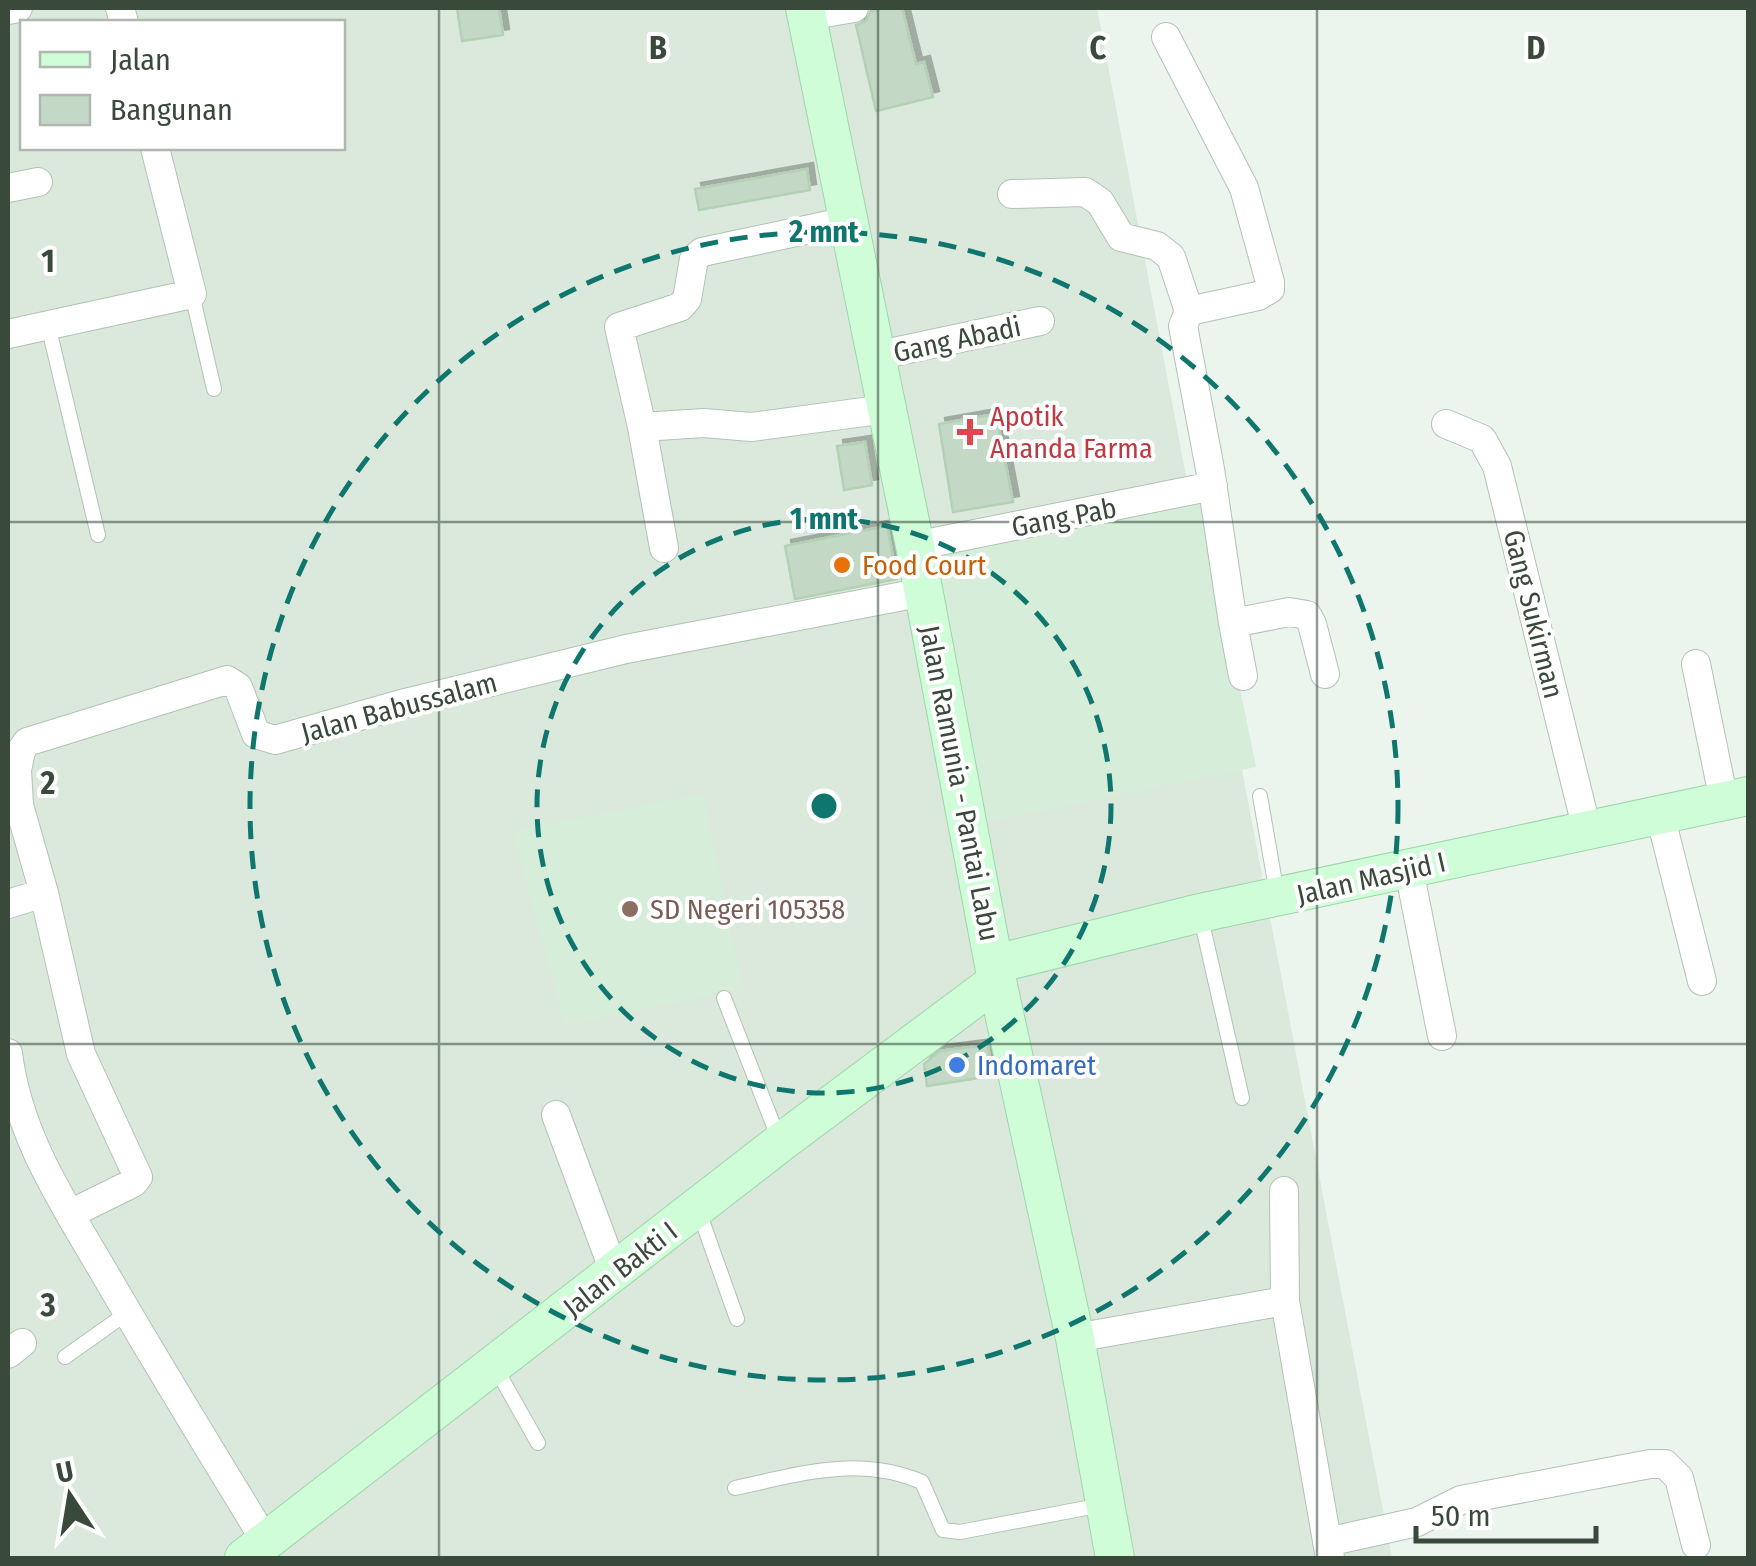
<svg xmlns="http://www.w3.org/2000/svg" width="1756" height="1566" font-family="'Fira Sans Condensed',sans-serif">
  <defs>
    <filter id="shadow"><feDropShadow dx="6" dy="-6" stdDeviation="0" flood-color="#0004"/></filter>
  </defs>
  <rect width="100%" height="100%" fill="#ebf5ed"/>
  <path fill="#dae9dc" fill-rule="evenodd" d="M 8,8 L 1097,8 L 1392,1558 L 8,1558 ZM 22,22 L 342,22 L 342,148 L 22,148 Z"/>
  <path fill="#d6edda" d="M 1202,502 L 1256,767 L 987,822 L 933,556 Z
    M 703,794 L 742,988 L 565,1026 L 513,831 Z"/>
  <path fill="#c4d9c5" stroke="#b4d1b6" stroke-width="2.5" filter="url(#shadow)" d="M 457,8 L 499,8 L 503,35 L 462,41 Z
    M 887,8 L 902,8 L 916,64 L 924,62 L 933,97 L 876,111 L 856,25 L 866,21 L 871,11 Z
    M 807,169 L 810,190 L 699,210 L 695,189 Z
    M 996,414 L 1013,502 L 953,512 L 939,424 Z
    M 865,442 L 872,485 L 844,490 L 837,446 Z
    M 887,526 L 897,579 L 795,599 L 785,546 Z
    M 988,1045 L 992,1076 L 927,1086 L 924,1064 L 940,1051 Z"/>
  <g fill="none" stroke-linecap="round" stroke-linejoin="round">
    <g stroke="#b1c3b3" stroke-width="16">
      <path id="service" d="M 192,294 L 214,389
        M 48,325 L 98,535
        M 1260,796 L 1277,894
        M 1200,914 L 1242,1098
        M 724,998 L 780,1142
        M 698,1209 L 737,1319
        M 65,1357 L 127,1313
        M 495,1367 L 538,1443
        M 735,1488 C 801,1474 857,1455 922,1482 L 943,1530 L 960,1532 L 1102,1505"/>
    </g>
    <g stroke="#b1c3b3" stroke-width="30">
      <path id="minor" d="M 120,8 L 124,22
        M 8,10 L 18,8
        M 807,16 L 854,8
        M 1166,37 L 1244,188 L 1270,282 L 1270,289 L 1258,296 L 1189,311 L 1183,326 L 1210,469 L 1233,623 L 1289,612 L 1307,615 L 1312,624 L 1325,674
        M 8,188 L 38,182
        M 1012,194 L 1085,192 L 1100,202 L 1121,237 L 1157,246 L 1171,257 L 1189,311
        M 8,334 L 192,294 L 155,148
        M 875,356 L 1040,321
        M 1446,424 L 1482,439 L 1497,466 L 1587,830
        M 642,427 L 704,423 L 751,427 L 886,409
        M 915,546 L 1213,486
        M 664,548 L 642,427 L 619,327 L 680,307 L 687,299 L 694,259 L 702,252 L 848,221
        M 1233,623 L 1243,676
        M 1696,664 L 1724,801
        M 1660,815 L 1702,981
        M 1409,870 L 1442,1036
        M 8,904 L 44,893
        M 8,1053 C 18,1136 64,1204 105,1274 C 157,1364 212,1453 266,1542
        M 556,1115 L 615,1274
        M 1284,1191 L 1285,1301
        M 70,1214 L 133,1183 L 138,1177 L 81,1054 L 44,893 L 19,805 L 17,770 L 21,751 L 27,742 L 227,680 L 238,687 L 256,734 L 275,740 L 405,703 L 626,649 L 924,592
        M 1075,1338 L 1285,1301 L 1330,1558
        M 8,1354 L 22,1343
        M 1327,1542 L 1417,1522 L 1461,1500 L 1650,1464 L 1665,1464 L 1679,1478 L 1696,1545"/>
    </g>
    <g stroke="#9fd6aa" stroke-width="40">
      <path id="secondary" d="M 805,8 L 915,546 L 997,981 L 1075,1338 L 1115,1558
        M 995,964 L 1200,913 L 1748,796
        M 244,1558 L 780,1143 L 997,981"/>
    </g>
    <use href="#service" stroke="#fff" stroke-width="14"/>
    <use href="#minor" stroke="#fff" stroke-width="28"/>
    <use href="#secondary" stroke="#cefdd8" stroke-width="38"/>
  </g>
  <path fill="none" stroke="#39493a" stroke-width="2.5" stroke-opacity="0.55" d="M 439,8 L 439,1558M 878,8 L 878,1558M 1317,8 L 1317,1558M 8,522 L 1748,522M 8,1044 L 1748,1044"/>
  <g fill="none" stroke="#0f766e" stroke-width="5" stroke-dasharray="18 12">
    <circle cx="824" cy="806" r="287"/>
    <circle cx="824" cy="806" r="574"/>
  </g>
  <path fill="#e0444e" stroke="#fff" stroke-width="4" d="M965 417h10v10h10v10h-10v10h-10v-10h-10v-10h10z"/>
  <circle fill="#e8710a" stroke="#fff" stroke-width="4" cx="842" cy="565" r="10"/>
  <circle fill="#8d6e63" stroke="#fff" stroke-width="4" cx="630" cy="909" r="10"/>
  <circle fill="#3f7fe0" stroke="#fff" stroke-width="4" cx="957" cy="1065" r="10"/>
  <g text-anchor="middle" stroke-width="8" stroke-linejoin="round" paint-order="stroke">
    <g font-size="28" fill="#39493a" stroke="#fff">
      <text transform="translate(957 339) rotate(-12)" y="10">Gang Abadi</text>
      <text transform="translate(1064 517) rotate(-11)" y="10">Gang Pab</text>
      <text transform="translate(1534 614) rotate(76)" y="10">Gang Sukirman</text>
      <text transform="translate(399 707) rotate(-15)" y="10">Jalan Babussalam</text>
      <text transform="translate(960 783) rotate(79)" y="10">Jalan Ramunia - Pantai Labu</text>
      <text transform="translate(1371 878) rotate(-13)" y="10">Jalan Masjid I</text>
      <text transform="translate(620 1269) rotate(-38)" y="10">Jalan Bakti I</text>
    </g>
    <g font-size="28" fill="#be3a42" stroke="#fff" text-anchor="start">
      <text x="990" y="426">Apotik<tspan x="990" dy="32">Ananda Farma</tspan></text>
    </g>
    <g font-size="28" fill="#c56008" stroke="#fff" text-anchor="start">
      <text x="862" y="575">Food Court</text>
    </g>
    <g font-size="28" fill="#785e54" stroke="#fff" text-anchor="start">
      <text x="650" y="919">SD Negeri 105358</text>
    </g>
    <g font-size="28" fill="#366cbe" stroke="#fff" text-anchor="start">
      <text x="977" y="1075">Indomaret</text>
    </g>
  </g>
  <g font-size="32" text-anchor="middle" font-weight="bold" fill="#39493a" stroke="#fff" stroke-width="8" stroke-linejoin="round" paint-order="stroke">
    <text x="658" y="59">B</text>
    <text x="1098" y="59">C</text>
    <text x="1536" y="59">D</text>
    <text x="48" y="272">1</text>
    <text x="48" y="794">2</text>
    <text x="48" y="1316">3</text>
  </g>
  <circle cx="824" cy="806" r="15" fill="#0f766e" stroke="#fff" stroke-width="5"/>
  <g font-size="30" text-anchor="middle" font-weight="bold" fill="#0f766e" stroke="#fff" stroke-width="8" stroke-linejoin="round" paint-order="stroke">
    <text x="824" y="242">2 mnt</text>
    <text x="824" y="529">1 mnt</text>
  </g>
  <rect width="1756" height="1566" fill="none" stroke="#39493a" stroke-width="20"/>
  <rect x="20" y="20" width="325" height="130" fill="#ffffff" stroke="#b0b6b0" stroke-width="2.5"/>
  <rect x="40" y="52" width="50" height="15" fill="#cefdd8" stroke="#b0b6b0" stroke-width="2.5"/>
  <text x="110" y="70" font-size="30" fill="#39493a">Jalan</text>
  <rect x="40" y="95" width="50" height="30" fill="#c4d9c5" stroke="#b0b6b0" stroke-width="2.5"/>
  <text x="110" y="120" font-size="30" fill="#39493a">Bangunan</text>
  <g transform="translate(70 1496) rotate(348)" stroke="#ffffff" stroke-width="8" paint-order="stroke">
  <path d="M0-8L18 38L0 25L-18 38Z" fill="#39493a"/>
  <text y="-15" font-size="28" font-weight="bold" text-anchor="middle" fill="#39493a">U</text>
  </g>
  <path d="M1416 1526v15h180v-15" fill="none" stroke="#39493a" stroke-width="5"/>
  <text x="1431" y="1526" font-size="30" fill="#39493a" stroke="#ffffff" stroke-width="8" paint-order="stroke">50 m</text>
</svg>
